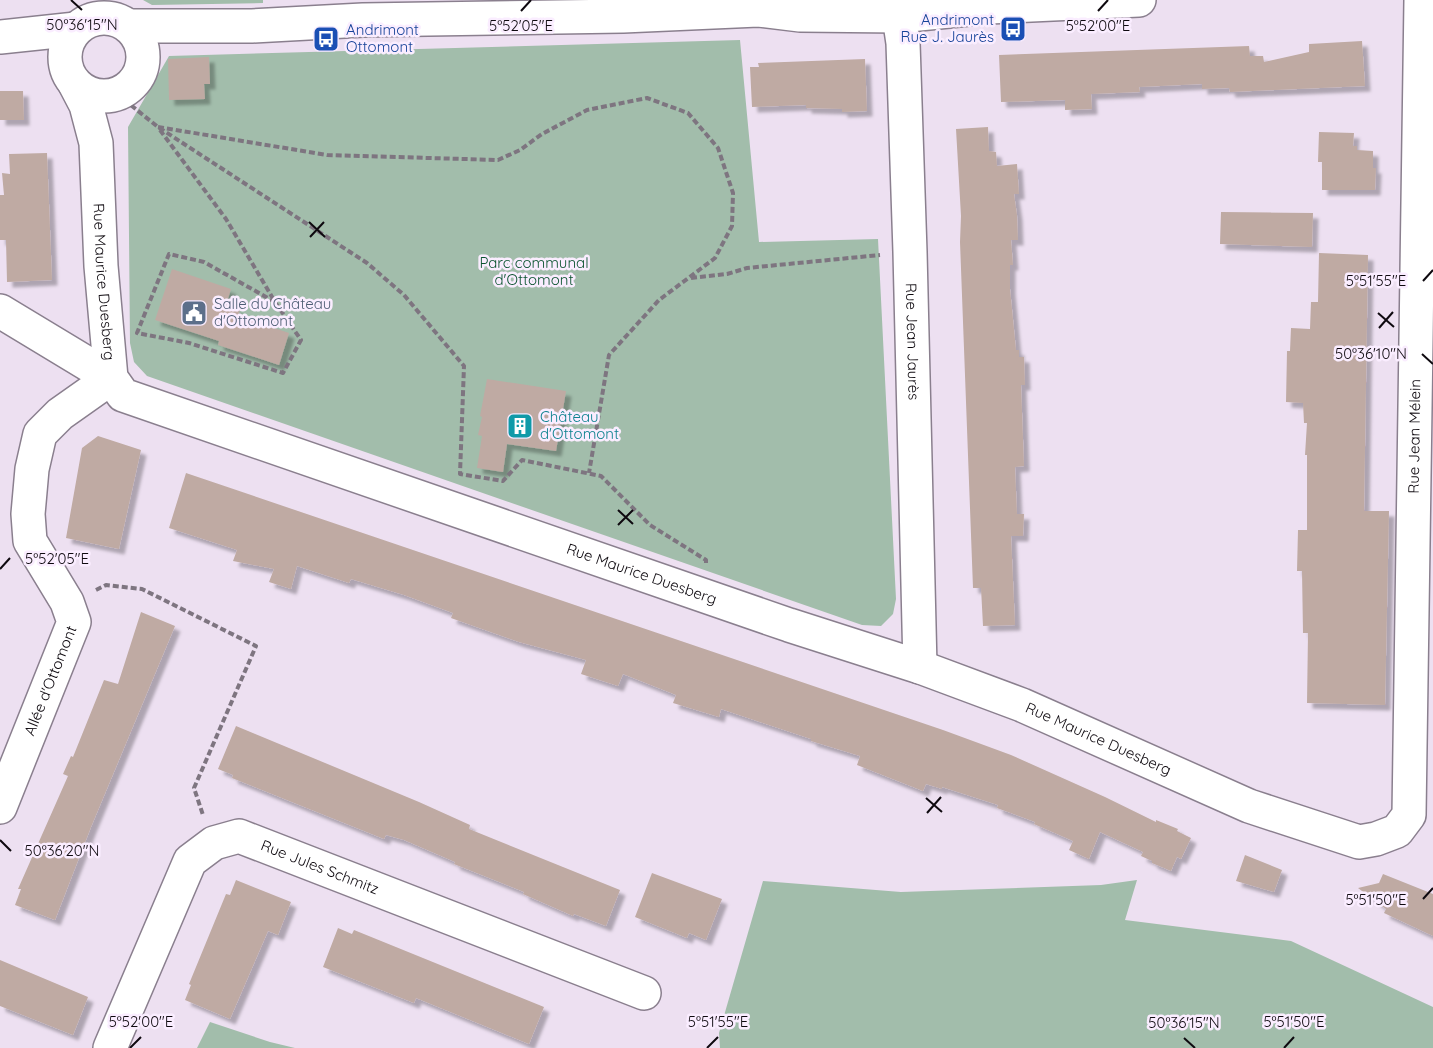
<svg xmlns="http://www.w3.org/2000/svg" width="1433" height="1048" font-family="Quicksand,sans-serif">
  <defs>
    <filter id="shadow"><feDropShadow dx="5.5" dy="5.5" stdDeviation="1.5" flood-color="#0004"/></filter>
  </defs>
  <rect width="100%" height="100%" fill="#ede0f1"/>
  <path fill="#a2bdab" d="M 143,0 L 263,0 L 263,3 L 152,5 Z
    M 740,40 L 759,242 L 878,239 L 896,599 L 893,614 L 881,626 L 862,625 L 147,376 L 134,362 L 130,343 L 128,127 L 169,56 Z
    M 1137,880 L 1125,920 L 1291,941 L 1433,1007 L 1433,1048 L 720,1048 L 719,1033 L 763,881 L 901,892 L 1101,885 Z
    M 210,1022 L 270,1042 L 295,1048 L 197,1048 Z"/>
  <path fill="#bfaaa3" filter="url(#shadow)" d="M 1362,41 L 1365,86 L 1230,92 L 1229,88 L 1202,89 L 1202,84 L 1139,87 L 1140,92 L 1091,94 L 1092,109 L 1065,110 L 1065,100 L 1001,102 L 999,55 L 1249,46 L 1250,56 L 1263,56 L 1264,62 L 1309,52 L 1309,44 Z
    M 209,57 L 210,84 L 204,84 L 205,99 L 169,100 L 168,59 Z
    M 865,59 L 867,111 L 842,112 L 842,109 L 806,108 L 806,105 L 752,107 L 750,67 L 759,67 L 758,63 Z
    M 0,91 L 23,91 L 24,120 L 0,120 Z
    M 988,127 L 989,151 L 996,152 L 997,166 L 1017,164 L 1019,194 L 1014,194 L 1017,215 L 1018,240 L 1011,240 L 1013,265 L 1010,265 L 1010,289 L 1016,350 L 1019,350 L 1019,357 L 1024,357 L 1025,385 L 1021,385 L 1024,466 L 1015,467 L 1017,514 L 1024,514 L 1023,536 L 1011,536 L 1015,625 L 983,626 L 981,588 L 973,588 L 960,242 L 961,216 L 956,129 Z
    M 1319,132 L 1354,133 L 1353,146 L 1357,146 L 1357,150 L 1373,151 L 1373,168 L 1376,168 L 1375,190 L 1322,190 L 1322,162 L 1318,162 Z
    M 47,153 L 52,280 L 7,282 L 6,240 L 0,240 L 0,195 L 4,195 L 2,173 L 10,174 L 9,154 Z
    M 1221,212 L 1313,213 L 1312,247 L 1220,244 Z
    M 1319,253 L 1368,255 L 1364,511 L 1389,511 L 1385,705 L 1307,703 L 1308,633 L 1303,633 L 1302,571 L 1297,571 L 1298,530 L 1307,530 L 1307,455 L 1305,455 L 1307,423 L 1304,423 L 1303,403 L 1286,402 L 1287,351 L 1290,351 L 1291,328 L 1310,329 L 1311,302 L 1318,302 Z
    M 172,269 L 231,289 L 226,305 L 240,310 L 238,316 L 289,333 L 279,365 L 218,345 L 219,341 L 155,320 Z
    M 487,379 L 566,391 L 556,451 L 507,444 L 503,472 L 477,468 L 482,436 L 478,435 L 482,417 L 480,416 Z
    M 98,436 L 141,450 L 119,549 L 66,538 L 82,448 Z
    M 186,473 L 943,730 L 1011,755 L 1105,797 L 1156,822 L 1156,820 L 1178,829 L 1177,831 L 1191,838 L 1181,859 L 1177,857 L 1171,871 L 1152,863 L 1152,861 L 1141,856 L 1143,852 L 1100,832 L 1089,859 L 1069,850 L 1073,841 L 1034,824 L 1035,822 L 997,808 L 998,805 L 942,787 L 942,789 L 926,784 L 923,791 L 857,765 L 860,756 L 811,741 L 811,739 L 721,709 L 719,717 L 673,703 L 676,695 L 623,674 L 618,686 L 581,674 L 586,660 L 519,642 L 451,618 L 453,613 L 404,595 L 351,579 L 349,583 L 297,566 L 291,589 L 269,582 L 274,569 L 233,561 L 237,550 L 169,528 Z
    M 141,612 L 175,626 L 91,827 L 55,920 L 15,905 L 21,889 L 18,889 L 68,776 L 63,774 L 71,756 L 73,757 L 104,680 L 118,684 Z
    M 236,726 L 419,802 L 470,825 L 469,829 L 620,890 L 606,926 L 574,914 L 573,916 L 523,894 L 524,892 L 454,864 L 455,862 L 404,840 L 386,835 L 384,839 L 232,778 L 233,775 L 218,769 Z
    M 1245,855 L 1282,870 L 1274,892 L 1236,881 Z
    M 652,873 L 722,899 L 706,940 L 689,933 L 687,938 L 635,917 Z
    M 1383,874 L 1433,894 L 1433,936 L 1384,913 L 1386,909 L 1358,888 L 1379,883 Z
    M 236,880 L 291,902 L 278,935 L 268,931 L 230,1019 L 185,1000 L 191,985 L 189,984 L 226,894 L 230,895 Z
    M 338,928 L 352,934 L 354,930 L 544,1007 L 529,1044 L 416,998 L 414,1003 L 323,967 Z
    M 0,960 L 88,997 L 73,1035 L 0,1006 Z"/>
  <g fill="none" stroke-linecap="round" stroke-linejoin="round">
    <g stroke="#8a7f8e" stroke-width="36">
      <g id="minor">
        <path id="s1" d="M 899,16 L 903,43 L 910,252 L 920,667"/>
        <circle cx="104" cy="57" r="39"/>
        <path d="M 129,26 L 252,26 L 363,20 L 623,16 L 758,10 L 800,15 L 899,16 L 989,7 L 1139,0"/>
        <path d="M 0,37 L 76,29"/>
        <path id="s2" d="M 75,84 L 86,105 L 96,143 L 101,266 L 111,378 L 123,395 L 789,625 L 920,667 L 1022,705 L 1249,806 L 1359,842 L 1376,839 L 1397,831 L 1409,815 L 1421,0"/>
        <path d="M 0,311 L 111,378"/>
        <path id="s3" d="M 0,807 L 74,622 L 67,602 L 30,541 L 28,514 L 32,469 L 40,434 L 60,414 L 111,378"/>
        <path id="s4" d="M 110,1048 L 190,861 L 214,843 L 239,836 L 644,993"/>
      </g>
    </g>
    <path stroke="#7e7580" stroke-width="4" stroke-dasharray="6 3" stroke-linecap="butt" d="M 117,94 L 158,127 L 367,263 L 404,295 L 464,366 L 460,474 L 503,481 L 522,460 L 601,476 L 650,525 L 706,560 L 706,563
      M 158,127 L 327,155 L 498,160 L 520,150 L 542,134 L 587,110 L 647,98 L 688,113 L 718,148 L 733,193 L 732,226 L 715,258 L 659,300 L 609,355 L 589,473
      M 160,130 L 226,219 L 275,302 L 204,262 L 169,254 L 137,333 L 189,343 L 283,373 L 301,340 L 275,302
      M 691,278 L 727,274 L 747,268 L 880,255
      M 96,590 L 106,585 L 142,589 L 256,646 L 194,788 L 203,815"/>
    <use href="#minor" stroke="#fff" stroke-width="33"/>
  </g>
  <path fill="none" stroke="#0e090f" stroke-width="2" d="M 71,0 L 82,10M 521,11 L 531,0M 1098,11 L 1108,0M 309,222 L 325,237M 310,237 L 324,222M 1423,281 L 1433,270M 1378,313 L 1394,327M 1379,328 L 1393,312M 1422,354 L 1433,364M 618,510 L 633,524M 618,525 L 633,510M 0,569 L 10,558M 926,798 L 942,812M 927,813 L 941,797M 0,840 L 11,851M 1423,899 L 1433,888M 1184,1038 L 1195,1048M 130,1048 L 141,1037M 707,1048 L 718,1037M 1284,1048 L 1294,1037"/>
  <defs>
    <g id="bus-square" transform="scale(1.35)"><rect x="-9" y="-9" width="18" height="18" rx="4" fill="#1a4fb4" stroke="#faedff"/><path d="M-5-6H5V4H4V6H2V4H-2V6H-4V4H-5ZM-3.5-4V0h7V-4ZM-3.5 1.2v1.5H-2V1.2ZM2 1.2v1.5H3.5V1.2Z" fill="#fff"/></g>
    <g id="civic-square" transform="scale(1.35)"><rect x="-9" y="-9" width="18" height="18" rx="4" fill="#5c6f8a" stroke="#faedff"/><path d="M-.6-6.5H3V-4.5H.6V-3L4-1V1h2V6H-6V1h2V-1L-.6-3ZM-1.2 2.5V6h2.4V2.5Z" fill="#fff"/></g>
    <g id="building-square" transform="scale(1.35)"><rect x="-9" y="-9" width="18" height="18" rx="4" fill="#0f9aa8" stroke="#faedff"/><path d="M-4-6H4V6H1V3H-1V6H-4ZM-2.5-4.3h1.7v1.8h-1.7ZM.8-4.3h1.7v1.8H.8ZM-2.5-1h1.7V.8h-1.7ZM.8-1h1.7V.8H.8Z" fill="#fff"/></g>
  </defs>
  <g fill-rule="evenodd">
    <use href="#bus-square" x="1013" y="29"/>
    <use href="#bus-square" x="326" y="39"/>
    <use href="#civic-square" x="194" y="313"/>
    <use href="#building-square" x="520" y="426"/>
  </g>
  <g text-anchor="middle" stroke-width="5" stroke-linejoin="round" paint-order="stroke">
    <g font-size="15" fill="#164399" stroke="#faedff" text-anchor="end">
      <text x="994" y="25">Andrimont<tspan x="994" dy="17">Rue J. Jaurès</tspan></text>
      <text x="346" y="35" text-anchor="start">Andrimont<tspan x="346" dy="17">Ottomont</tspan></text>
    </g>
    <g font-size="15" fill="#0a532f" stroke="#faedff">
      <text x="534" y="268">Parc communal<tspan x="534" dy="17">d'Ottomont</tspan></text>
    </g>
    <g font-size="15" fill="#0e090f" stroke="#faedff">
      <text dy="5" stroke="none"><textPath href="#s2" startOffset="202">Rue Maurice Duesberg</textPath></text>
      <text dy="5" stroke="none"><textPath href="#s1" startOffset="326">Rue Jean Jaurès</textPath></text>
      <text dy="5" stroke="none"><textPath href="#s2" startOffset="2073">Rue Jean Mélein</textPath></text>
      <text dy="5" stroke="none"><textPath href="#s2" startOffset="868">Rue Maurice Duesberg</textPath></text>
      <text dy="5" stroke="none"><textPath href="#s3" startOffset="136">Allée d'Ottomont</textPath></text>
      <text dy="5" stroke="none"><textPath href="#s2" startOffset="1354">Rue Maurice Duesberg</textPath></text>
      <text dy="5" stroke="none"><textPath href="#s4" startOffset="346">Rue Jules Schmitz</textPath></text>
    </g>
    <g font-size="15" fill="#4e5e75" stroke="#faedff" text-anchor="start">
      <text x="214" y="309">Salle du Château<tspan x="214" dy="17">d'Ottomont</tspan></text>
    </g>
    <g font-size="15" fill="#0d838f" stroke="#faedff" text-anchor="start">
      <text x="540" y="422">Château<tspan x="540" dy="17">d'Ottomont</tspan></text>
    </g>
  </g>
  <g font-size="15" text-anchor="middle" fill="#0e090f" stroke="#faedff" stroke-width="5" stroke-linejoin="round" paint-order="stroke">
    <text x="82" y="30">50°36'15"N</text>
    <text x="521" y="31">5°52'05"E</text>
    <text x="1098" y="31">5°52'00"E</text>
    <text x="1376" y="286">5°51'55"E</text>
    <text x="1371" y="359">50°36'10"N</text>
    <text x="57" y="564">5°52'05"E</text>
    <text x="62" y="856">50°36'20"N</text>
    <text x="1376" y="905">5°51'50"E</text>
    <text x="141" y="1027">5°52'00"E</text>
    <text x="718" y="1027">5°51'55"E</text>
    <text x="1294" y="1027">5°51'50"E</text>
    <text x="1184" y="1028">50°36'15"N</text>
  </g>
</svg>
